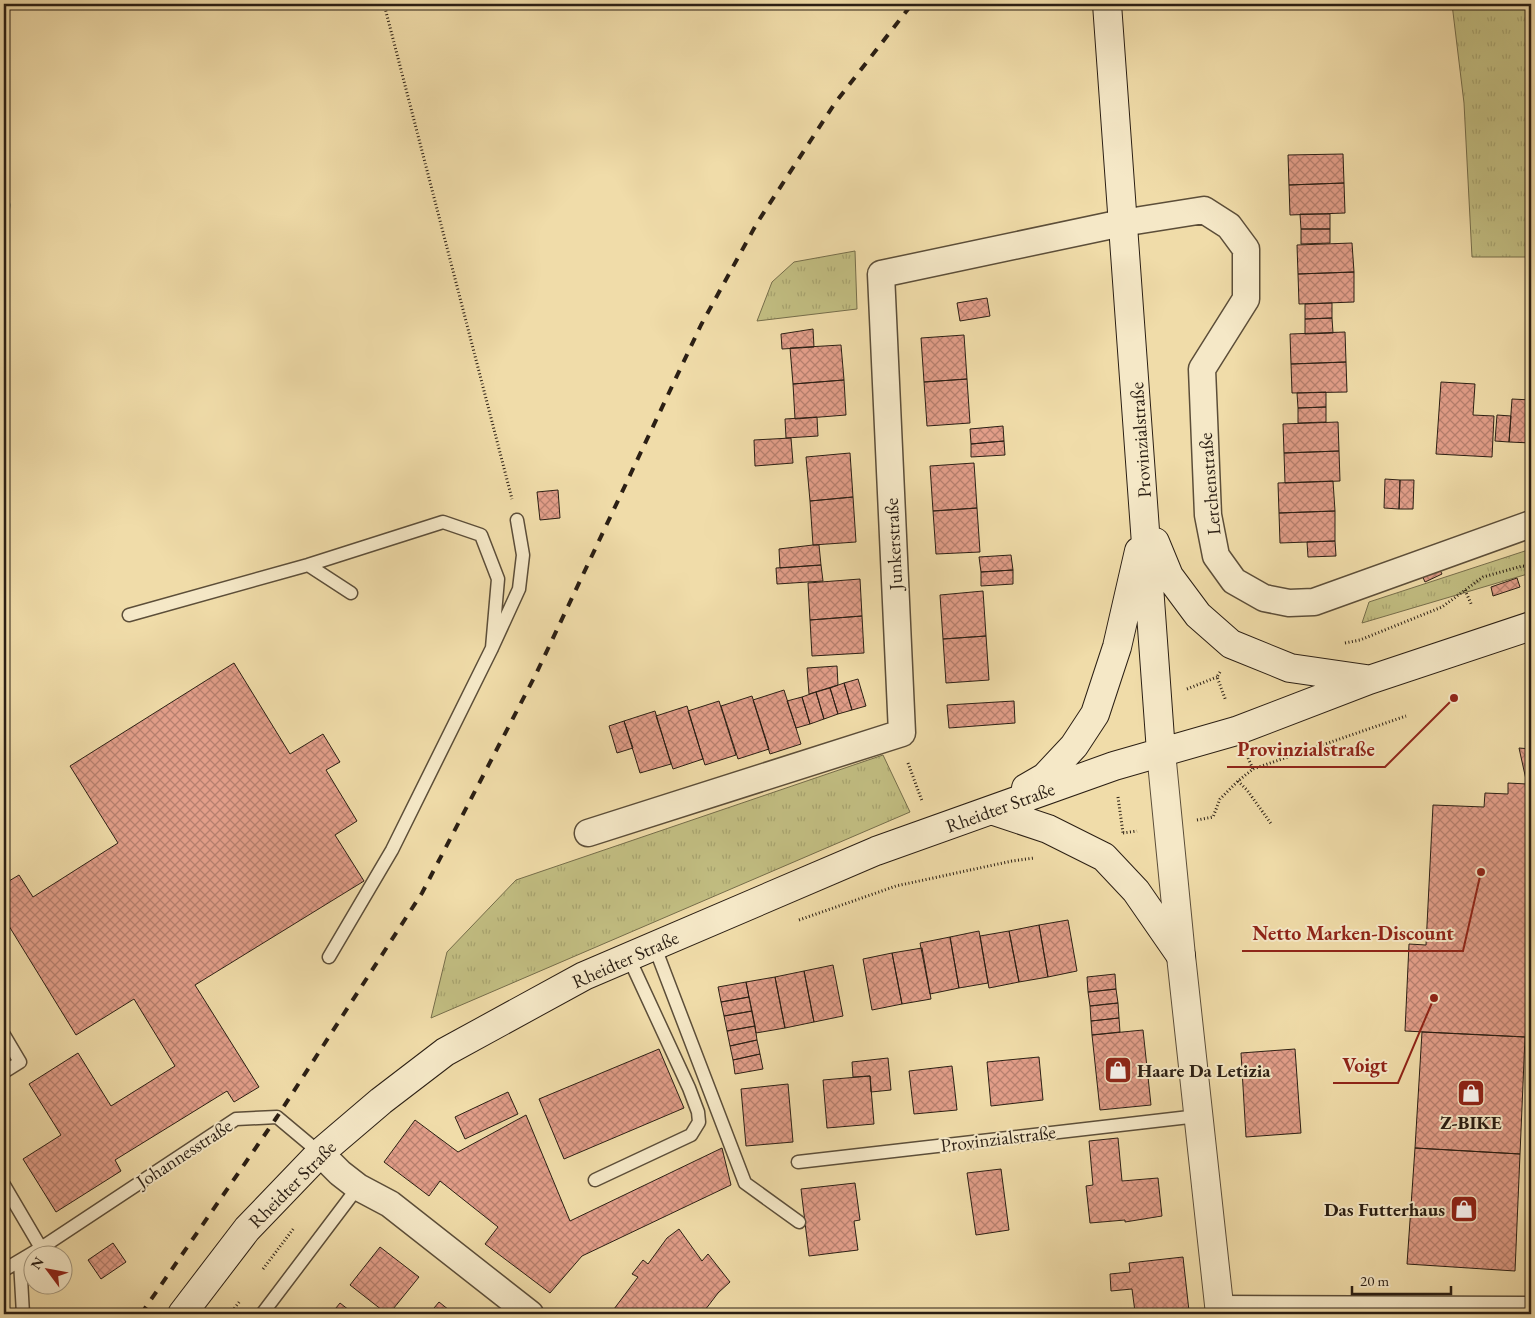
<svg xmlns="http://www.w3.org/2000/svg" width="1535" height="1318" font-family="'EB Garamond',serif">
  <defs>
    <pattern id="grass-tufts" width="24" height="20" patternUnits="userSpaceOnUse" patternTransform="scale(1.25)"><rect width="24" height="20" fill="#c2be82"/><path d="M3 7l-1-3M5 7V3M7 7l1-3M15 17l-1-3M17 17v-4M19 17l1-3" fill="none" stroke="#a7a36f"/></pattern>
    <pattern id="water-ripples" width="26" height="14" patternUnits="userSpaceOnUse" patternTransform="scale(1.25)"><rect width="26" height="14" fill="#9abbad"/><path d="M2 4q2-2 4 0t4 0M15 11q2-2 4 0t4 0" fill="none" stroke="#85a094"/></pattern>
    <pattern id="building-cross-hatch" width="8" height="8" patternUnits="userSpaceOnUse" patternTransform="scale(1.25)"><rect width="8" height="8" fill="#e29e89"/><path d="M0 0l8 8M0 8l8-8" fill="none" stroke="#b7806f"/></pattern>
  </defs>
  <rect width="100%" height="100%" fill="#f0dca9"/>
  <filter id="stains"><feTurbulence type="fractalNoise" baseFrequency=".004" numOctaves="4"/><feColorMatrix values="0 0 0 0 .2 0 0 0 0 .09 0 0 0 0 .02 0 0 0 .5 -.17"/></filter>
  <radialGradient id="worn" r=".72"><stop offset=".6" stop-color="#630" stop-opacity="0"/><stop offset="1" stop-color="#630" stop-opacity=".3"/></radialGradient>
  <path fill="url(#grass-tufts)" stroke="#766e4b" d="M 1452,4 L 1531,4 L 1531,257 L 1472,257 L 1464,103 Z
    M 855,251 L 857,309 L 757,321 L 772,282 L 794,262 Z
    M 1531,549 L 1531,573 L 1362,623 L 1369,602 Z
    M 883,755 L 910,812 L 431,1018 L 447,952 L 516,880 Z"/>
  <path fill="url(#water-ripples)" stroke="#6e7d70" d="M 4,172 L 10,205 L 6,239 L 9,284 L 4,303 Z"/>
  <path fill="url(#building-cross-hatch)" stroke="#2b1f14" d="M 1343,154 L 1344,183 L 1289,185 L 1288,155 Z
    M 1344,183 L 1345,213 L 1290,215 L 1289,185 Z
    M 1300,214 L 1330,214 L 1330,229 L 1301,229 Z
    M 1301,229 L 1330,229 L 1330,243 L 1301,244 Z
    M 1352,243 L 1354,272 L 1298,274 L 1297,245 Z
    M 1354,272 L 1354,302 L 1299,304 L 1298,274 Z
    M 987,298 L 990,316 L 960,321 L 957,303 Z
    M 1332,303 L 1332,318 L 1305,319 L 1305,304 Z
    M 1332,318 L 1333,333 L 1305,334 L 1305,319 Z
    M 813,329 L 814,347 L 782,349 L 781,334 Z
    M 1345,332 L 1346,362 L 1291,364 L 1290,334 Z
    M 964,335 L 967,379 L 924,382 L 921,338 Z
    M 841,345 L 844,380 L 793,384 L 790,348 Z
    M 1346,362 L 1347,392 L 1292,393 L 1291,364 Z
    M 967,379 L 970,423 L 927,426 L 924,382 Z
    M 844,380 L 846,415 L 795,419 L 793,384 Z
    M 1441,382 L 1475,384 L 1473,415 L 1494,416 L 1492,457 L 1436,454 Z
    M 1326,392 L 1326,407 L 1298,408 L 1297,393 Z
    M 1512,399 L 1531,400 L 1531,443 L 1509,442 Z
    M 1326,407 L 1326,422 L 1298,423 L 1298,408 Z
    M 1497,415 L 1511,416 L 1509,442 L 1495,441 Z
    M 817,417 L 818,436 L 786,438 L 785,419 Z
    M 1338,422 L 1339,451 L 1284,453 L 1283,424 Z
    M 1003,426 L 1004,441 L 971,444 L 970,429 Z
    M 791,438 L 793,463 L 755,466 L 754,440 Z
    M 1004,441 L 1005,455 L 971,457 L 971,444 Z
    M 1339,451 L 1340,481 L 1285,483 L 1284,453 Z
    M 850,453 L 853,497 L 810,501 L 806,457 Z
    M 974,463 L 977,508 L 933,511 L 930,466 Z
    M 1385,479 L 1400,480 L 1399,509 L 1384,508 Z
    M 1400,480 L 1414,480 L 1413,509 L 1399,509 Z
    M 1333,481 L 1335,511 L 1279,513 L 1278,483 Z
    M 558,490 L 560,518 L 540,520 L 537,492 Z
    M 853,497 L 856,542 L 813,545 L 810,501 Z
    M 977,508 L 980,552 L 936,554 L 933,511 Z
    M 1335,511 L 1335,541 L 1280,543 L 1279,513 Z
    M 1335,541 L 1336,556 L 1308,557 L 1307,542 Z
    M 813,545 L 819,545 L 821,565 L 780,568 L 779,549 Z
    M 1011,555 L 1013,570 L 981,572 L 979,557 Z
    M 821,565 L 823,581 L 777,584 L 776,568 Z
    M 1438,566 L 1442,574 L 1425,582 L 1421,573 Z
    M 1013,570 L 1013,584 L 981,586 L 981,572 Z
    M 1517,578 L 1520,587 L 1493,596 L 1491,587 Z
    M 860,579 L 862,616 L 810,620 L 808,583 Z
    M 983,591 L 986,636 L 943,639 L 940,595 Z
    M 862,616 L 864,653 L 812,656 L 810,620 Z
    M 986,636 L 989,680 L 946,683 L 943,639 Z
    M 234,663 L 290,754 L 323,734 L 340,762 L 326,770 L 357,821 L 335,835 L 364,881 L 195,985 L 259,1087 L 234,1102 L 227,1091 L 115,1160 L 121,1171 L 56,1212 L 23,1159 L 61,1135 L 29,1084 L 78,1053 L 111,1106 L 175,1066 L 134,999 L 76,1035 L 4,918 L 4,884 L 19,875 L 33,897 L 118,843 L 70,766 Z
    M 837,666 L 838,685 L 809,694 L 807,668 Z
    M 858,679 L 866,706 L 852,710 L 844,683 Z
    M 844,683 L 852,710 L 838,714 L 830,688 Z
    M 830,688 L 838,714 L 824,719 L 816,692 Z
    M 784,690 L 801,744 L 770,754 L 753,700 Z
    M 816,692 L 824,719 L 810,724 L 802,697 Z
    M 752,696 L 769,749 L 738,759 L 721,706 Z
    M 802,697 L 810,724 L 796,728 L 787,701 Z
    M 719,701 L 736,755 L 705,765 L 688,711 Z
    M 1014,701 L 1015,723 L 949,728 L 947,705 Z
    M 687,706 L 703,759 L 673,769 L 656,716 Z
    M 655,711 L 671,764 L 640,773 L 624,721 Z
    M 624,721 L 633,748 L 617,753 L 609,726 Z
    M 1519,748 L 1531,749 L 1531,939 L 1526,1037 L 1405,1031 L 1409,944 L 1426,945 L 1433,805 L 1484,807 L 1485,793 L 1508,794 L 1508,783 L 1527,784 Z
    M 1068,920 L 1077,971 L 1048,977 L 1039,925 Z
    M 1039,925 L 1048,977 L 1019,982 L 1009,931 Z
    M 979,931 L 988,983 L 959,988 L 950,937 Z
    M 1009,931 L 1019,982 L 989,988 L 980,936 Z
    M 950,937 L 959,988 L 930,994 L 920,943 Z
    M 922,948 L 931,999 L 902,1004 L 892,953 Z
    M 892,953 L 902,1004 L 872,1010 L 863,959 Z
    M 833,965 L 843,1016 L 814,1022 L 804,971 Z
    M 804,971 L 814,1022 L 785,1028 L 775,977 Z
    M 1115,974 L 1116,989 L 1088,992 L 1087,977 Z
    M 775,977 L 785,1028 L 756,1033 L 746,982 Z
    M 746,982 L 749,997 L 721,1002 L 718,987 Z
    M 1116,989 L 1118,1003 L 1090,1006 L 1088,992 Z
    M 749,997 L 752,1011 L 724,1016 L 721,1002 Z
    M 1118,1003 L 1119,1018 L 1091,1021 L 1090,1006 Z
    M 752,1011 L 755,1026 L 727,1031 L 724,1016 Z
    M 1119,1018 L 1120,1032 L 1092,1035 L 1091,1021 Z
    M 755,1026 L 757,1040 L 730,1046 L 727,1031 Z
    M 1143,1030 L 1151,1105 L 1100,1110 L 1092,1035 Z
    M 1422,1032 L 1525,1037 L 1520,1154 L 1415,1148 Z
    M 757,1040 L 760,1054 L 733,1060 L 730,1046 Z
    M 659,1049 L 684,1108 L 564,1159 L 539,1099 Z
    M 1295,1049 L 1301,1133 L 1246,1137 L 1241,1053 Z
    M 760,1054 L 763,1069 L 735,1074 L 733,1060 Z
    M 1039,1057 L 1043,1100 L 991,1106 L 987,1062 Z
    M 888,1058 L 891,1090 L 871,1092 L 870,1076 L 853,1077 L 852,1062 Z
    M 952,1066 L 957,1110 L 914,1114 L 909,1071 Z
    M 870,1076 L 874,1124 L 827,1128 L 823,1080 Z
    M 788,1084 L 793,1142 L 746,1146 L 741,1089 Z
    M 508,1092 L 518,1114 L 465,1139 L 455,1117 Z
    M 526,1115 L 570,1221 L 722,1148 L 731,1185 L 582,1256 L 550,1293 L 485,1244 L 498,1227 L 440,1181 L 429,1196 L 384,1162 L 415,1120 L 458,1152 Z
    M 1118,1138 L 1122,1181 L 1158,1178 L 1162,1216 L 1125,1222 L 1125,1220 L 1090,1223 L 1086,1186 L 1093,1185 L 1089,1141 Z
    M 1415,1148 L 1520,1154 L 1515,1271 L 1407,1264 Z
    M 1001,1169 L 1009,1230 L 976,1235 L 967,1173 Z
    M 855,1183 L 860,1220 L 854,1221 L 858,1250 L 809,1256 L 801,1189 Z
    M 679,1229 L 702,1261 L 708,1254 L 730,1282 L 718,1293 L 702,1314 L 621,1314 L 614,1309 L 638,1277 L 632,1274 L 643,1260 L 648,1264 L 667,1238 Z
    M 113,1243 L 126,1262 L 101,1279 L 88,1260 Z
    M 380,1247 L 419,1277 L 389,1314 L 387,1314 L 350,1285 Z
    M 1183,1257 L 1189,1311 L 1159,1314 L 1127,1314 L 1135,1312 L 1132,1289 L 1111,1291 L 1110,1274 L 1130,1272 L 1129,1263 Z
    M 439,1302 L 454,1314 L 429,1314 Z
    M 340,1303 L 354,1314 L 331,1314 Z
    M 1189,1311 L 1189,1314 L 1159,1314 Z"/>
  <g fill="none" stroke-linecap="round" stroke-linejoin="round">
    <g stroke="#5c4e39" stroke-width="15">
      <path id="service" d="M 308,565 L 351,593
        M 129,615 L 308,565 L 443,522 L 481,535 L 498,579 L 492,648
        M 654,945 L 745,1183 L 799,1222
        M 329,957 L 392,850 L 492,648 L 519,589 L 523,555 L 517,520
        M 4,1035 L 20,1062 L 4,1072
        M 798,1162 L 1198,1116
        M 595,1180 L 691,1135 L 699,1122 L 698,1112 L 689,1088 L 628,956
        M 4,1185 L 41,1248
        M 20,1261 L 23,1314
        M 4,1270 L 41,1248 L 236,1119 L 277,1117 L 320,1153
        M 262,1314 L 358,1187"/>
    </g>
    <g stroke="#5c4e39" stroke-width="29">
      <path id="minor" d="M 588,833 L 902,733 L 881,274 L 1122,223 L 1204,210 L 1229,226 L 1246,249 L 1246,299 L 1202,369 L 1208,515 L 1216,556 L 1234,581 L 1264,598 L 1289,603 L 1314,602 L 1531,524
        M 320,1153 L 340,1173 L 358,1187 L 390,1204 L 530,1314
        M 1220,1309 L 1531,1310"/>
    </g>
    <g stroke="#5c4e39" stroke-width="30">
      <path id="tertiary" d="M 1161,752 L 1181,956 L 1220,1314"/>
    </g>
    <g stroke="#2b1f14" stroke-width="30">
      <path id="secondary" d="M 1107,4 L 1161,752
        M 1155,542 L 1169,576 L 1198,615 L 1231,644 L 1290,668 L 1366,679
        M 1026,788 L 1045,777 L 1074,746 L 1095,714 L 1117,647 L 1139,551
        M 991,810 L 1048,829 L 1104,857 L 1136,891 L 1181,956
        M 182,1314 L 247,1229 L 320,1153 L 381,1101 L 445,1052 L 584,976 L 876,851 L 1114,766 L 1236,731 L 1369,680 L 1531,626"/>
    </g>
    <path stroke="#2b1f14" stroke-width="3" stroke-dasharray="1 2.5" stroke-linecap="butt" d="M 384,4 L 512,499
      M 1465,590 L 1472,606
      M 1345,643 L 1360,640 L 1442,607 L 1483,577 L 1522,566 L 1531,567
      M 1220,672 L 1217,677 L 1226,701
      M 1187,689 L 1217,677
      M 1248,758 L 1253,769
      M 908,763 L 922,801
      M 1238,781 L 1247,790 L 1272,825
      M 1118,797 L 1123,833
      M 1197,820 L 1213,817 L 1220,799 L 1238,781 L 1253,769 L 1406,716
      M 1123,833 L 1137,831
      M 799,920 L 896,886 L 1012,861 L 1034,858
      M 263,1269 L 294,1228
      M 230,1314 L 240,1301"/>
    <use href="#service" stroke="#f5e8c7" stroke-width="12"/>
    <use href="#minor" stroke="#f5e8c7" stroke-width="26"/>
    <use href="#tertiary" stroke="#f5e8c7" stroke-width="28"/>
    <use href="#secondary" stroke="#f5e8c7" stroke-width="28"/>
    <path stroke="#2b1f14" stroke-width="4" stroke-dasharray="9 9" stroke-linecap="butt" d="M 141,1314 L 277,1117 L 422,893 L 536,674 L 701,325 L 757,223 L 835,103 L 912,4"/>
  </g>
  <defs>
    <g id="shop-square" transform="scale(1.4375)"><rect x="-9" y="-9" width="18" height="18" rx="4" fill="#8f2418" stroke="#f5e8c7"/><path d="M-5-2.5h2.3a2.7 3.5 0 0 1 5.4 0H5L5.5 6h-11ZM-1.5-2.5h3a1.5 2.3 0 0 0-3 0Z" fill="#fff"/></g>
  </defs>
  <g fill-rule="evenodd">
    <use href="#shop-square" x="1118" y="1070"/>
    <use href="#shop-square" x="1471" y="1093"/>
    <use href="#shop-square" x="1464" y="1209"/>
  </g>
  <g text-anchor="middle" stroke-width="4" stroke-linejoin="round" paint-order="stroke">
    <g font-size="19" fill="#2b1f14" stroke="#f5e8c7">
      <text transform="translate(1140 440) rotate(-94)" y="7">Provinzialstraße</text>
      <text transform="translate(1209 484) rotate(-95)" y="7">Lerchenstraße</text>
      <text transform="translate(893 544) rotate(-93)" y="7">Junkerstraße</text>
      <text transform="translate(1000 807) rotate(-20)" y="7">Rheidter Straße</text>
      <text transform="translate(625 959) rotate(-24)" y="7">Rheidter Straße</text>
      <text transform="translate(998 1138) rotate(-7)" y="7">Provinzialstraße</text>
      <text transform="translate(184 1153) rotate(-33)" y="7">Johannesstraße</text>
      <text transform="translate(292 1184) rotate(-45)" y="7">Rheidter Straße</text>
    </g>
    <g font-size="19" font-weight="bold" fill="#2b1f14" stroke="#f5e8c7" text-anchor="start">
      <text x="1137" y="1077">Haare Da Letizia</text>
      <text x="1471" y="1129" text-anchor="middle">Z-BIKE</text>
      <text x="1445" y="1216" text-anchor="end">Das Futterhaus</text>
    </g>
  </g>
  <path fill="none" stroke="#8f2418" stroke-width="2" d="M1454 698L1385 767H1227M1481 872L1463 951H1242M1434 998L1398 1083H1333"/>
  <g fill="#8f2418" stroke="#f5e8c7" stroke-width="2">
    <circle cx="1454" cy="698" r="5"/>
    <circle cx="1481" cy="872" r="5"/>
    <circle cx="1434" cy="998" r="5"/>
  </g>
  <g font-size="20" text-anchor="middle" font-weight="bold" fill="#8f2418" stroke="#f5e8c7" stroke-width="4" stroke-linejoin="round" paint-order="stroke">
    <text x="1306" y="756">Provinzialstraße</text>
    <text x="1353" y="940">Netto Marken-Discount</text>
    <text x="1365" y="1072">Voigt</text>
  </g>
  <rect width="1535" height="1318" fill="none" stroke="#f0dca9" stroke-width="20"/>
  <rect x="5" y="5" width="1525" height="1308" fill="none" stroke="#2b1f14" stroke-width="2.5"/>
  <rect x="10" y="10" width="1515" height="1298" fill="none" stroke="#2b1f14"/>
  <g transform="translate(48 1270) rotate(302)"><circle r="24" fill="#f5e8c7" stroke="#a4987f"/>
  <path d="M0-4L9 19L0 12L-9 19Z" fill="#8f2418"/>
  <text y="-8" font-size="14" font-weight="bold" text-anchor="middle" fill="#2b1f14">N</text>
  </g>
  <path d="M1352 1286v8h99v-8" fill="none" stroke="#2b1f14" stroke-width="2.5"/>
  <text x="1360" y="1286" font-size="15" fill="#2b1f14" stroke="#f5e8c7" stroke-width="4" paint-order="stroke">20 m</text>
  <rect width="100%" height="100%" filter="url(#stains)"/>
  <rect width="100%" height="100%" fill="url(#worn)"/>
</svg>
